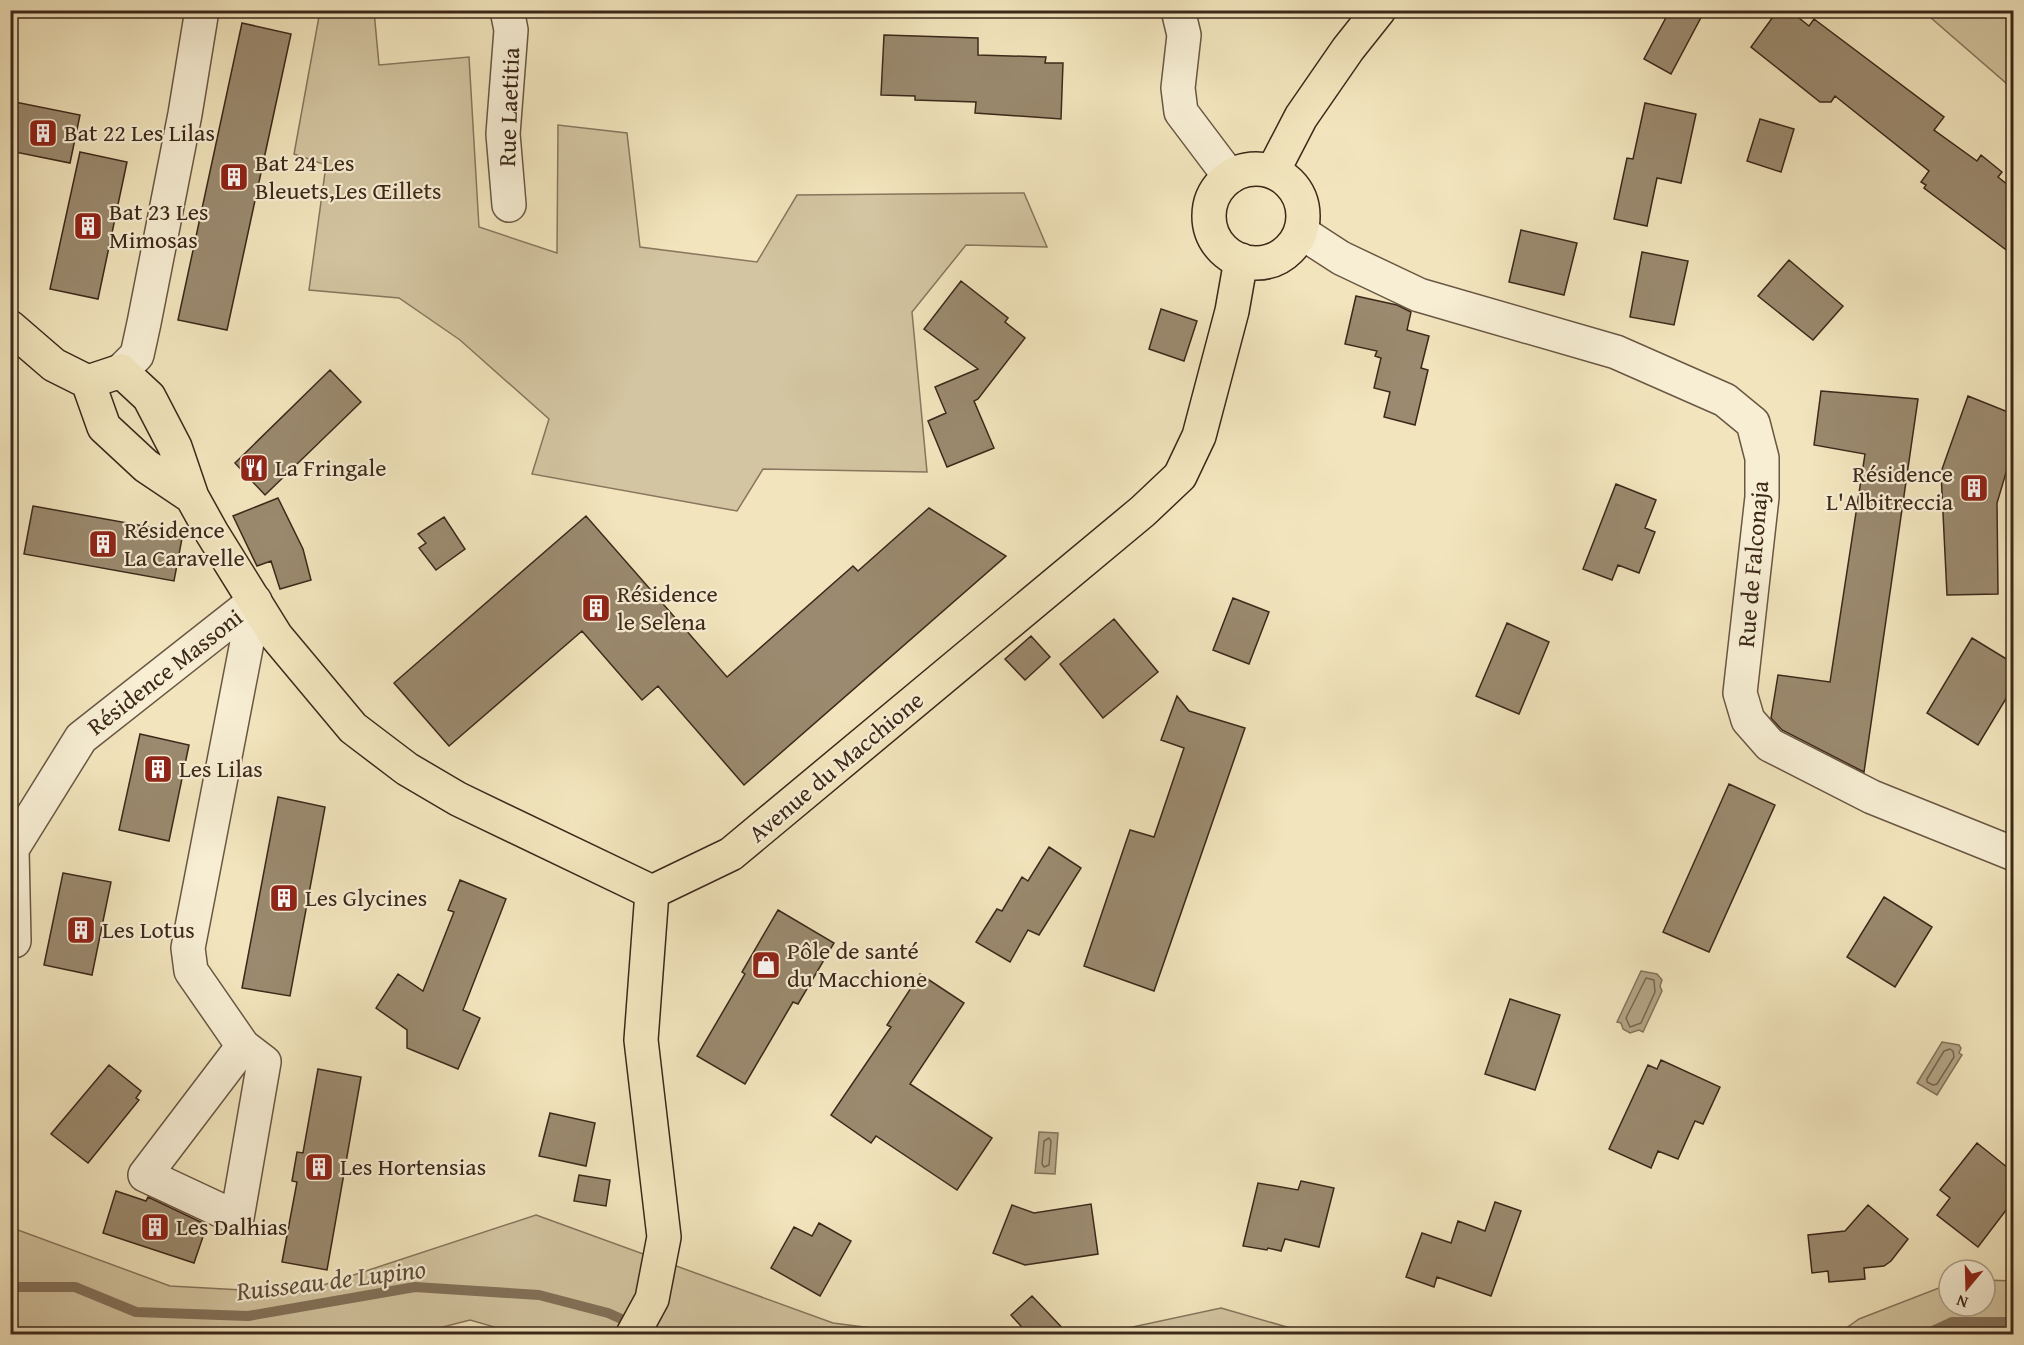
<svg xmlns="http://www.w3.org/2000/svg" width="2024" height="1345" font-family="'Gentium Book Plus',serif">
  <rect width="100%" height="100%" fill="#f2e5bd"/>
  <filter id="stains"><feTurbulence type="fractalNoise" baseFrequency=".00333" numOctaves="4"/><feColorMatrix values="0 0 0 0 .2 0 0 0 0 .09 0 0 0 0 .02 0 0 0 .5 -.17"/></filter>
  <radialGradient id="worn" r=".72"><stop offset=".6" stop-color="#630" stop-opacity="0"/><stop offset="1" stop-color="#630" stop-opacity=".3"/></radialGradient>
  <path fill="#d3c5a1" stroke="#88765e" stroke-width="1.5" d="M 320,11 L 374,11 L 379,65 L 469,57 L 479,227 L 557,253 L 558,125 L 627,133 L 640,247 L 757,262 L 797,195 L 1024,193 L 1047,247 L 966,245 L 912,312 L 927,472 L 763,469 L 737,511 L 532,474 L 549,419 L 460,340 L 399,298 L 309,290 L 326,165 L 294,154 Z
    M 1923,11 L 2013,11 L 2013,89 Z
    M 536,1215 L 833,1323 L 918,1334 L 519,1334 L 470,1320 L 416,1334 L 11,1334 L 10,1227 L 170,1286 L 299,1293 Z
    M 1985,1280 L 2013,1281 L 2013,1334 L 1838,1334 L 1859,1319 L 1949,1284 L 1949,1306 L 1985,1306 Z
    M 1221,1308 L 1311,1334 L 1100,1334 Z"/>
  <path fill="#b4a586" stroke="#84735b" stroke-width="1.5" d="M 1641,971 L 1657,974 L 1662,980 L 1660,986 L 1662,991 L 1643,1032 L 1639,1030 L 1630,1033 L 1623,1029 L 1621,1023 L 1617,1022 Z
    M 1942,1042 L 1959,1045 L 1961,1048 L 1959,1053 L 1962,1055 L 1937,1095 L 1917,1083 Z
    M 1039,1132 L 1058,1133 L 1055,1174 L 1035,1173 Z"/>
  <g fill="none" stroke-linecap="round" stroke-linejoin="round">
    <path stroke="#786650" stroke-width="1.5" d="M 1646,978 L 1654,980 L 1655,992 L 1641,1023 L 1630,1027 L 1626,1018 Z
      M 1950,1049 L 1953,1051 L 1954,1057 L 1937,1084 L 1933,1085 L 1927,1082 L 1927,1079 L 1944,1051 Z
      M 1049,1138 L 1051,1141 L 1049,1165 L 1044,1167 L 1042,1164 L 1044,1141 Z"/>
    <path stroke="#84735b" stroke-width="10" d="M 10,1287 L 75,1287 L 136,1312 L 248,1316 L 415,1287 L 539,1295 L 608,1313 L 655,1334
      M 1926,1334 L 1952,1322 L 2014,1322"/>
  </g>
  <path fill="#9b8a6f" stroke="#3c281a" stroke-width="1.5" d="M 1670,10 L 1705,10 L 1671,74 L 1644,59 Z
    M 1778,10 L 1789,10 L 1809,26 L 1814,19 L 1944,117 L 1934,130 L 1977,161 L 1981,155 L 2002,172 L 1998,177 L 2013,189 L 2013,255 L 1924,188 L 1926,185 L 1921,182 L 1929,171 L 1835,96 L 1831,102 L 1820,102 L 1751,47 Z
    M 242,23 L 291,34 L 227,330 L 178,320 Z
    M 884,35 L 978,38 L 978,55 L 1046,57 L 1045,63 L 1063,63 L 1061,119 L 975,113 L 976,102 L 915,100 L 915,96 L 881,95 Z
    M 10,101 L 80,115 L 70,163 L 10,151 Z
    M 1645,103 L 1696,114 L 1681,183 L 1657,178 L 1647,226 L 1614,219 L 1627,158 L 1633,159 Z
    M 1760,119 L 1794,129 L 1781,172 L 1747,161 Z
    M 80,152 L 127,162 L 98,299 L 50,289 Z
    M 1521,230 L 1577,243 L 1564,295 L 1509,282 Z
    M 1642,252 L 1688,261 L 1674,325 L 1630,317 Z
    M 1789,260 L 1843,306 L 1813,340 L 1758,296 Z
    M 961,281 L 1008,318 L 1005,322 L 1025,338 L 978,399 L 974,401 L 994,448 L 947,467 L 928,421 L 946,413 L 935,387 L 978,369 L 924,329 Z
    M 1356,296 L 1397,305 L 1411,312 L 1407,330 L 1429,336 L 1421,368 L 1428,370 L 1415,425 L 1384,417 L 1390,392 L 1374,388 L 1381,358 L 1375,356 L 1377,351 L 1345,344 Z
    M 1161,309 L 1197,321 L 1184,361 L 1149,349 Z
    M 330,370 L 361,402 L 265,495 L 235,463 Z
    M 1821,391 L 1918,399 L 1864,772 L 1782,730 L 1771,718 L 1778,675 L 1830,682 L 1865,454 L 1814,445 Z
    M 1968,396 L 2013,414 L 2013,449 L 1997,503 L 1998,594 L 1947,595 L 1941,472 Z
    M 1616,484 L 1656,500 L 1645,528 L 1655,532 L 1639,573 L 1618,565 L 1612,580 L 1583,569 Z
    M 278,498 L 303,549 L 311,580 L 280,589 L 271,561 L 257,566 L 233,516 Z
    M 33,506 L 183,533 L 174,581 L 24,554 Z
    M 929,508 L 1006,556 L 744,785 L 658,686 L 642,700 L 582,631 L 449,746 L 394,683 L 586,516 L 727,677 L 853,566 L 858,571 Z
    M 444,517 L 465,549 L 436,570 L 419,548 L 426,543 L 418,534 Z
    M 1233,598 L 1269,612 L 1249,664 L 1213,650 Z
    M 1114,619 L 1158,672 L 1103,718 L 1060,664 Z
    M 1507,623 L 1549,642 L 1519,714 L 1476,696 Z
    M 1031,636 L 1050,657 L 1025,680 L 1005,659 Z
    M 1972,638 L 2013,663 L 2013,687 L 1978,745 L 1927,713 Z
    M 1177,696 L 1189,711 L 1245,728 L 1154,991 L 1084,966 L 1130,830 L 1154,837 L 1184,748 L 1161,740 Z
    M 140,734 L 189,745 L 169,841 L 119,830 Z
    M 1729,784 L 1775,805 L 1709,952 L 1663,932 Z
    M 278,797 L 325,807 L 290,996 L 242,988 Z
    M 1049,847 L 1081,868 L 1039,935 L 1028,930 L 1010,962 L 976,942 L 997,909 L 1002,911 L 1022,877 L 1028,881 Z
    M 63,873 L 111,882 L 92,975 L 44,965 Z
    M 460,880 L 506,899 L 463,1010 L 480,1018 L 458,1069 L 407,1048 L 407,1030 L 376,1008 L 398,974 L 423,991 L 454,912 L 448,910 Z
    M 1884,897 L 1932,927 L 1895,987 L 1847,957 Z
    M 778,910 L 834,943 L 798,1004 L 793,1002 L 745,1084 L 697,1056 L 745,974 L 742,972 Z
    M 920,974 L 964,1003 L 910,1084 L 992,1138 L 957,1190 L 876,1136 L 871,1143 L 831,1115 L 891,1027 L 887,1025 Z
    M 1510,999 L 1560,1015 L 1535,1090 L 1485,1074 Z
    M 1661,1060 L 1720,1087 L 1703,1124 L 1695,1121 L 1678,1159 L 1658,1151 L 1651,1168 L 1609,1149 L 1648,1065 L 1657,1069 Z
    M 109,1065 L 141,1091 L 136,1098 L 139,1100 L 88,1163 L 51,1134 Z
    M 318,1069 L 361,1077 L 327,1270 L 282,1262 L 297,1182 L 292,1181 L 297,1152 L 303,1153 Z
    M 550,1113 L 595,1123 L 586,1166 L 539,1156 Z
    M 1977,1143 L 2013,1172 L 2013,1201 L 1978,1247 L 1937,1215 L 1950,1198 L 1940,1190 Z
    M 579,1175 L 610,1180 L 606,1206 L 574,1201 Z
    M 1301,1181 L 1334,1188 L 1319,1247 L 1285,1239 L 1281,1251 L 1268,1248 L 1267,1250 L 1243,1246 L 1258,1183 L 1298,1190 Z
    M 116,1191 L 146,1201 L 148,1197 L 207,1225 L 194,1263 L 103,1233 Z
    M 1495,1202 L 1521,1211 L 1491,1296 L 1437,1277 L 1434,1287 L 1406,1277 L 1422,1233 L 1451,1243 L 1458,1221 L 1485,1231 Z
    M 1091,1204 L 1098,1254 L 1025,1265 L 993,1253 L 1012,1205 L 1034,1213 Z
    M 1868,1205 L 1908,1239 L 1891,1261 L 1884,1266 L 1864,1268 L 1865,1279 L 1829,1282 L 1828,1271 L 1812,1273 L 1808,1235 L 1845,1231 Z
    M 819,1223 L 851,1241 L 820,1296 L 771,1268 L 794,1227 L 812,1236 Z
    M 1032,1296 L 1069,1335 L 1029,1335 L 1011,1315 Z"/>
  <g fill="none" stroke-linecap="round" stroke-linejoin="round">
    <g stroke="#6a5743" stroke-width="36">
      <path id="minor" d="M 507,10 L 511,30 L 503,134 L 509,205
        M 1178,10 L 1184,35 L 1178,88 L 1181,112 L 1230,177
        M 1301,232 L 1341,258 L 1419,295 L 1616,352 L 1725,400 L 1753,423 L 1762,458 L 1762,497 L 1740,693 L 1748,720 L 1770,745 L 1872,797 L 2014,854
        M 121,371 L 137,355 L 144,323 L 185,114 L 202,10
        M 14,941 L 12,849 L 81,738 L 255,601
        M 243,1046 L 264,1062 L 237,1218 L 145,1175 L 243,1046 L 191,971 L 188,948 L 255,601"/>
    </g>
    <g stroke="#3c281a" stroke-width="36">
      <path id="major" d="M1209 216a47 47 0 1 1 94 0a47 47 0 1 1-94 0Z
        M 1273,171 L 1301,117 L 1348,49 L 1379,10
        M 10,327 L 54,365 L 88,382 L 121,371 L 149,397 L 175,447 L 192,497 L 212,533 L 276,636 L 353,728 L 407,769 L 458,799 L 652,892
        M 88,382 L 104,427 L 146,466 L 192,497
        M 652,892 L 731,854 L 1143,511 L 1180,476 L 1199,436 L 1232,311 L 1241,260
        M 633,1334 L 652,1299 L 664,1237 L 641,1040 L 652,892"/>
    </g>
    <use href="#minor" stroke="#f7eed4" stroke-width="33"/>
    <use href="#major" stroke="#f2e5bd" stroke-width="33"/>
  </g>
  <defs>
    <g id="building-square" transform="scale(1.5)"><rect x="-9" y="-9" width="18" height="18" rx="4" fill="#8f2418" stroke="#f7eed4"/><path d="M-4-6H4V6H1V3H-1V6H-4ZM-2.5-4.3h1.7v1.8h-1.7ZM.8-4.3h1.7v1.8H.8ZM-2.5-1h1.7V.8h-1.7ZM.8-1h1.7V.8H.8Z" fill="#fff"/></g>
    <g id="restaurant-square" transform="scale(1.5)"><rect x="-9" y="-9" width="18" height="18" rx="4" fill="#8f2418" stroke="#f7eed4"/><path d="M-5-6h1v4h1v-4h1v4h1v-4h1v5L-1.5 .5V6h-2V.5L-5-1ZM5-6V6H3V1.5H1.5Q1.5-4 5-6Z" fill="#fff"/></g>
    <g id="shop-square" transform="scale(1.5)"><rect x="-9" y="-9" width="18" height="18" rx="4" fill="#8f2418" stroke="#f7eed4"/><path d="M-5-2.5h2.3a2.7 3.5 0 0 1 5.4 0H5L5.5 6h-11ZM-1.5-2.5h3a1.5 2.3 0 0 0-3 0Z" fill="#fff"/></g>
  </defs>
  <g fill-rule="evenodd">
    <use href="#building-square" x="43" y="133"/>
    <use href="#building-square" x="234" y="177"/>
    <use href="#building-square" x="88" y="226"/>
    <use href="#restaurant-square" x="254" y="468"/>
    <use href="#building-square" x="1974" y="488"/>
    <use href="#building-square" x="103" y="544"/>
    <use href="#building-square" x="596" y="608"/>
    <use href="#building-square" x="158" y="769"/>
    <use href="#building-square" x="284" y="898"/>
    <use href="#building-square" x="81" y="930"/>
    <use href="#shop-square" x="766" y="965"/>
    <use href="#building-square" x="319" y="1167"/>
    <use href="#building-square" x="155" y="1227"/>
  </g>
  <g text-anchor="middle" stroke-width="4.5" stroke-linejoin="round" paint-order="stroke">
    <g font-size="24" fill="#3c281a" stroke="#f7eed4">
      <text transform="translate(509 107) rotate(-88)" y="8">Rue Laetitia</text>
      <text transform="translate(1753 564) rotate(-85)" y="8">Rue de Falconaja</text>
      <text transform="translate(165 672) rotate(-38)" y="8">Résidence Massoni</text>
      <text transform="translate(836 767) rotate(-40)" y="8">Avenue du Macchione</text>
    </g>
    <g font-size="24" fill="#3c281a" stroke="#f7eed4" text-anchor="start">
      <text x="64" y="141">Bat 22 Les Lilas</text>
      <text x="255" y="171">Bat 24 Les<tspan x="255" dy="28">Bleuets,Les Œillets</tspan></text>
      <text x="109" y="220">Bat 23 Les<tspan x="109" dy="28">Mimosas</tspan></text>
      <text x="275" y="476">La Fringale</text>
      <text x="1953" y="482" text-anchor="end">Résidence<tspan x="1953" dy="28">L'Albitreccia</tspan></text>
      <text x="124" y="538">Résidence<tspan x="124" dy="28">La Caravelle</tspan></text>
      <text x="617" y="602">Résidence<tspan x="617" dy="28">le Selena</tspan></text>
      <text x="179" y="777">Les Lilas</text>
      <text x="305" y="906">Les Glycines</text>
      <text x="102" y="938">Les Lotus</text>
      <text x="787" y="959">Pôle de santé<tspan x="787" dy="28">du Macchione</tspan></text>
      <text x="340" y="1175">Les Hortensias</text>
      <text x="176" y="1235">Les Dalhias</text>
    </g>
    <g font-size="26" font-style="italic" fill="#604e3a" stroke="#f7eed4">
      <text transform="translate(331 1280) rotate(-7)" y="9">Ruisseau de Lupino</text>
    </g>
  </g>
  <rect width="2024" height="1345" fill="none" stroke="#f2e5bd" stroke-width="36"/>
  <rect x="12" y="12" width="2000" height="1321" fill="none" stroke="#3c281a" stroke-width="3"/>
  <rect x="18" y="18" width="1988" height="1309" fill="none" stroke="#3c281a" stroke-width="1.5"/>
  <g transform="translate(1967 1288) rotate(199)"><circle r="28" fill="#f7eed4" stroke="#ac9f8a" stroke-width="1.5"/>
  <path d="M0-4.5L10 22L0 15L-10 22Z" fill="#8f2418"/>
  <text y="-9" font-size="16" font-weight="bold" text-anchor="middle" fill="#3c281a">N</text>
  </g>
  <rect width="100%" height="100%" filter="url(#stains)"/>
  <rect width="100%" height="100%" fill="url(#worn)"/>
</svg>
